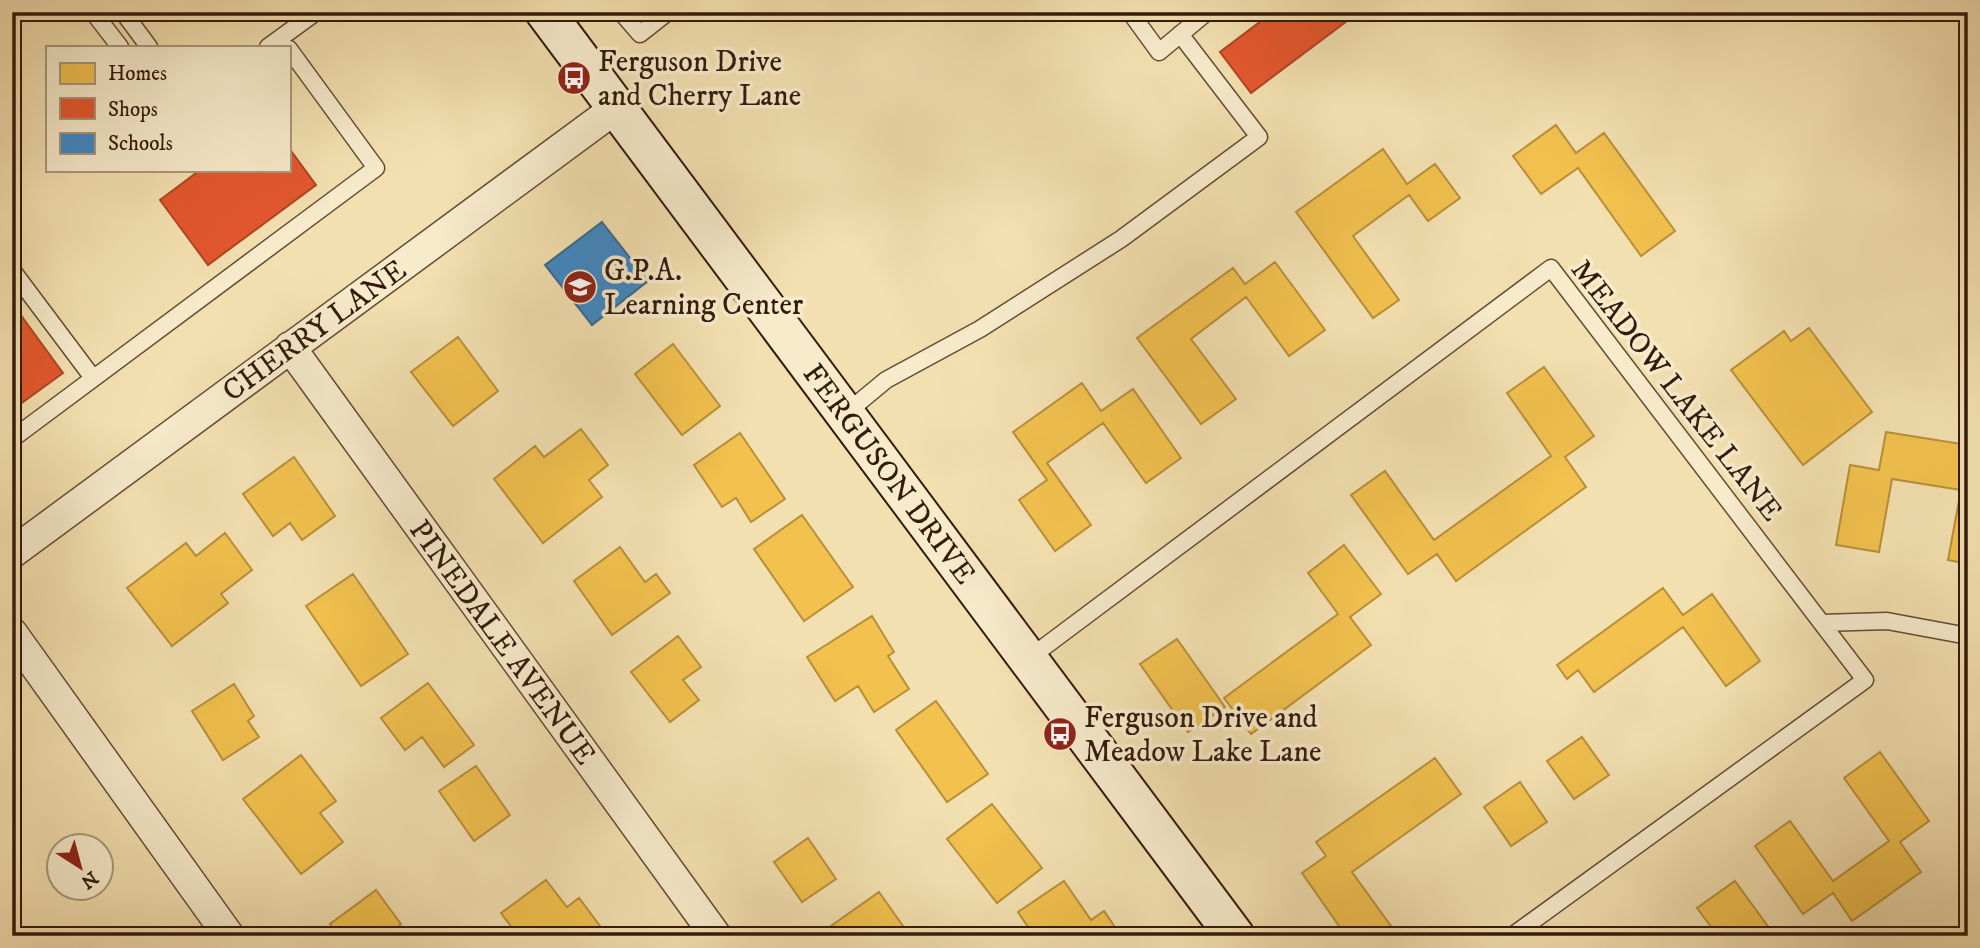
<svg xmlns="http://www.w3.org/2000/svg" width="1980" height="948" font-family="'IM FELL DW Pica',serif">
  <rect width="100%" height="100%" fill="#f3e0b0"/>
  <filter id="stains"><feTurbulence type="fractalNoise" baseFrequency=".00286" numOctaves="4"/><feColorMatrix values="0 0 0 0 .2 0 0 0 0 .09 0 0 0 0 .02 0 0 0 .5 -.17"/></filter>
  <radialGradient id="worn" r=".72"><stop offset=".6" stop-color="#630" stop-opacity="0"/><stop offset="1" stop-color="#630" stop-opacity=".3"/></radialGradient>
  <path fill="#f2c14e" stroke="#b98f3a" stroke-width="2" d="M 1556,125 L 1576,153 L 1604,133 L 1675,231 L 1641,256 L 1578,168 L 1541,194 L 1513,156 Z
    M 1383,149 L 1407,184 L 1435,164 L 1460,198 L 1428,221 L 1409,195 L 1353,236 L 1399,300 L 1373,318 L 1296,212 Z
    M 1275,262 L 1325,330 L 1289,356 L 1246,297 L 1191,339 L 1236,399 L 1201,424 L 1137,338 L 1233,268 L 1245,284 Z
    M 1809,328 L 1872,412 L 1803,465 L 1731,370 L 1784,331 L 1791,341 Z
    M 458,337 L 498,391 L 453,426 L 411,372 Z
    M 673,344 L 720,406 L 682,435 L 635,374 Z
    M 1544,367 L 1594,436 L 1565,457 L 1586,487 L 1456,581 L 1437,554 L 1408,574 L 1351,495 L 1385,471 L 1434,540 L 1551,456 L 1507,393 Z
    M 1082,383 L 1101,411 L 1133,389 L 1181,458 L 1146,483 L 1103,423 L 1047,463 L 1091,525 L 1055,551 L 1019,500 L 1047,480 L 1013,432 Z
    M 581,429 L 608,465 L 589,480 L 602,497 L 543,543 L 494,479 L 535,446 L 544,457 Z
    M 1886,432 L 1968,445 L 1968,564 L 1948,560 L 1961,490 L 1892,479 L 1879,552 L 1836,545 L 1850,465 L 1879,470 Z
    M 740,433 L 785,499 L 751,522 L 736,498 L 722,507 L 694,465 Z
    M 294,457 L 335,516 L 302,540 L 290,523 L 273,536 L 243,494 Z
    M 802,515 L 853,587 L 804,621 L 754,549 Z
    M 225,533 L 252,570 L 221,594 L 228,603 L 172,646 L 127,588 L 186,543 L 196,556 Z
    M 1344,545 L 1381,594 L 1350,617 L 1371,645 L 1251,734 L 1224,698 L 1338,614 L 1308,573 Z
    M 620,547 L 645,582 L 656,574 L 670,593 L 612,635 L 574,581 Z
    M 353,574 L 408,654 L 361,686 L 306,606 Z
    M 1663,588 L 1683,615 L 1712,594 L 1760,661 L 1726,686 L 1683,627 L 1594,692 L 1578,670 L 1567,679 L 1557,665 Z
    M 872,616 L 894,652 L 888,656 L 909,689 L 874,712 L 858,686 L 835,701 L 807,657 Z
    M 678,636 L 701,667 L 683,680 L 699,700 L 670,722 L 631,672 Z
    M 1177,639 L 1225,707 L 1188,732 L 1140,664 Z
    M 428,683 L 474,745 L 444,767 L 422,737 L 405,750 L 381,718 Z
    M 234,684 L 254,716 L 248,721 L 259,737 L 223,760 L 192,711 Z
    M 936,701 L 988,774 L 947,802 L 896,730 Z
    M 1582,737 L 1609,775 L 1574,799 L 1547,761 Z
    M 1880,752 L 1929,821 L 1900,842 L 1921,872 L 1852,921 L 1833,893 L 1803,914 L 1755,846 L 1790,821 L 1833,881 L 1889,841 L 1844,778 Z
    M 301,755 L 336,801 L 320,813 L 343,842 L 301,874 L 243,799 Z
    M 1435,758 L 1461,794 L 1352,872 L 1396,933 L 1392,936 L 1346,936 L 1302,873 L 1326,856 L 1316,842 Z
    M 476,766 L 510,815 L 474,841 L 439,791 Z
    M 1520,782 L 1547,822 L 1511,846 L 1484,807 Z
    M 992,804 L 1042,868 L 997,903 L 947,839 Z
    M 808,838 L 836,879 L 802,902 L 774,862 Z
    M 546,880 L 567,907 L 579,898 L 600,926 L 586,936 L 518,936 L 501,913 Z
    M 1064,881 L 1091,920 L 1104,911 L 1121,936 L 1034,936 L 1018,912 Z
    M 1735,881 L 1775,936 L 1718,936 L 1697,908 Z
    M 376,890 L 401,924 L 388,936 L 339,936 L 330,924 Z
    M 879,892 L 910,936 L 828,936 L 824,931 Z"/>
  <path fill="#e4572e" stroke="#af4523" stroke-width="2" d="M 1273,12 L 1359,12 L 1251,93 L 1220,52 Z
    M 289,148 L 316,185 L 208,265 L 160,200 L 196,173 L 194,170 L 289,170 Z
    M 12,303 L 63,373 L 12,410 Z"/>
  <path fill="#3f88c5" stroke="#3c678d" stroke-width="2" d="M 602,222 L 648,281 L 592,325 L 545,265 Z"/>
  <g fill="none" stroke-linecap="round" stroke-linejoin="round">
    <g stroke="#644c34" stroke-width="19">
      <path id="lane" d="M 93,12 L 120,47
        M 123,12 L 149,47
        M 621,12 L 640,34 L 668,12
        M 1130,12 L 1159,52 L 1207,12
        M 268,47 L 316,12
        M 12,270 L 93,378
        M 845,414 L 886,380 L 980,329 L 1121,239 L 1259,137 L 1180,34
        M 12,439 L 376,168 L 289,49
        M 1822,623 L 1887,621 L 1968,636
        M 1028,659 L 1551,268 L 1865,680 L 1512,936"/>
    </g>
    <g stroke="#644c34" stroke-width="33">
      <path id="street" d="M 290,347 L 716,936
        M 12,553 L 616,108
        M 12,633 L 229,936"/>
    </g>
    <g stroke="#341a0a" stroke-width="42">
      <g id="secondary">
        <path id="s1" d="M 545,12 L 1235,936"/>
      </g>
    </g>
    <use href="#lane" stroke="#f7ebcc" stroke-width="16"/>
    <use href="#street" stroke="#f7ebcc" stroke-width="30"/>
    <use href="#secondary" stroke="#f7ebcc" stroke-width="38"/>
  </g>
  <defs>
    <g id="bus-disc" transform="scale(1.75)"><circle r="9.5" fill="#8f2418" stroke="#f7ebcc"/><path d="M-5-6H5V4H4V6H2V4H-2V6H-4V4H-5ZM-3.5-4V0h7V-4ZM-3.5 1.2v1.5H-2V1.2ZM2 1.2v1.5H3.5V1.2Z" fill="#fff"/></g>
    <g id="school-disc" transform="scale(1.75)"><circle r="9.5" fill="#8f2418" stroke="#f7ebcc"/><path d="M0-5L7-2L0 1L-7-2ZM-4 1L0 2.5L4 1V4Q0 6-4 4Z" fill="#fff"/></g>
  </defs>
  <g fill-rule="evenodd">
    <use href="#bus-disc" x="574" y="78"/>
    <use href="#school-disc" x="580" y="287"/>
    <use href="#bus-disc" x="1060" y="734"/>
  </g>
  <g text-anchor="middle" stroke-width="7" stroke-linejoin="round" paint-order="stroke">
    <g font-size="30" fill="#341a0a" stroke="#f7ebcc" text-anchor="start">
      <text x="598" y="71">Ferguson Drive<tspan x="598" dy="34">and Cherry Lane</tspan></text>
      <text x="604" y="280">G.P.A.<tspan x="604" dy="34">Learning Center</tspan></text>
      <text x="1084" y="727">Ferguson Drive and<tspan x="1084" dy="34">Meadow Lake Lane</tspan></text>
    </g>
    <g font-size="30" fill="#341a0a" stroke="#f7ebcc">
      <text transform="translate(314 330) rotate(-36)" y="10">CHERRY LANE</text>
      <text transform="translate(1677 390) rotate(52)" y="10">MEADOW LAKE LANE</text>
      <text dy="10" stroke="none"><textPath href="#s1" startOffset="576">FERGUSON DRIVE</textPath></text>
      <text transform="translate(503 642) rotate(54)" y="10">PINEDALE AVENUE</text>
    </g>
  </g>
  <rect width="1980" height="948" fill="none" stroke="#f3e0b0" stroke-width="42"/>
  <rect x="14" y="14" width="1952" height="920" fill="none" stroke="#341a0a" stroke-width="3.5"/>
  <rect x="21" y="21" width="1938" height="906" fill="none" stroke="#341a0a" stroke-width="2"/>
  <rect x="46" y="46" width="245" height="126" fill="#f7ebcc" stroke="#a9977e" stroke-width="2"/>
  <rect x="60" y="63" width="35" height="21" fill="#f2c14e" stroke="#a9977e" stroke-width="2"/>
  <text x="108" y="80" font-size="21" fill="#341a0a">Homes</text>
  <rect x="60" y="98" width="35" height="21" fill="#e4572e" stroke="#a9977e" stroke-width="2"/>
  <text x="108" y="116" font-size="21" fill="#341a0a">Shops</text>
  <rect x="60" y="133" width="35" height="21" fill="#3f88c5" stroke="#a9977e" stroke-width="2"/>
  <text x="108" y="150" font-size="21" fill="#341a0a">Schools</text>
  <g transform="translate(80 867) rotate(144)"><circle r="33" fill="#f7ebcc" stroke="#a9977e" stroke-width="2"/>
  <path d="M0-5L12 26L0 18L-12 26Z" fill="#8f2418"/>
  <text y="-10" font-size="19" font-weight="bold" text-anchor="middle" fill="#341a0a">N</text>
  </g>
  <rect width="100%" height="100%" filter="url(#stains)"/>
  <rect width="100%" height="100%" fill="url(#worn)"/>
</svg>
